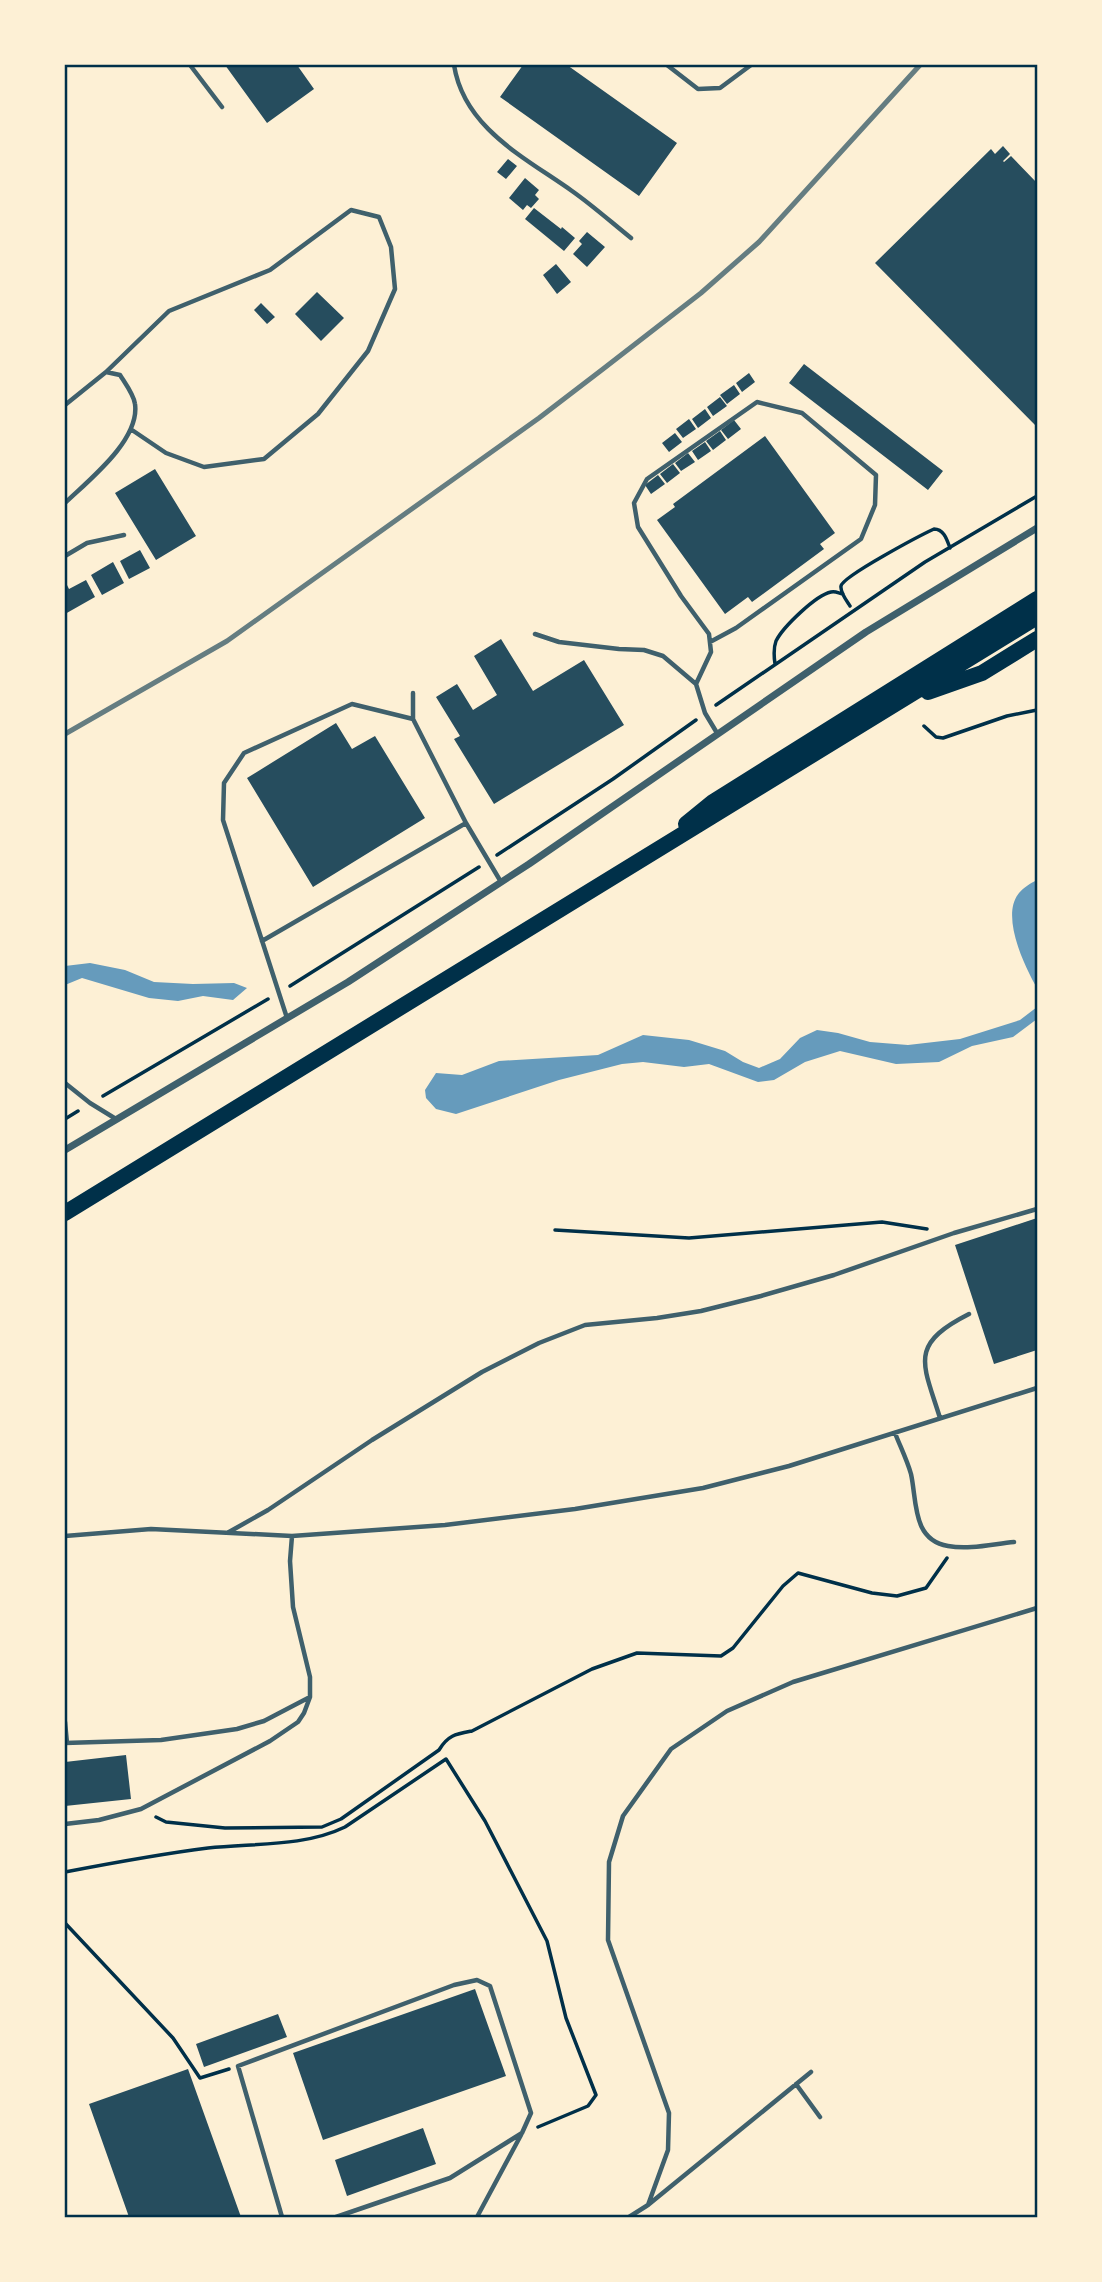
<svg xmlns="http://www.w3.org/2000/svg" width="1102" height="2282" font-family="Karla,sans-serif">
  <rect width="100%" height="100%" fill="#fdf0d5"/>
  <path fill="#669bbc" d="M 1037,880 L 1035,946 L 1037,952 L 1037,988 C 1025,967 1000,916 1019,893 C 1023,888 1031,883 1037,880 Z
    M 90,963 L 125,970 L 154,982 L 193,984 L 234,983 L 247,988 L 233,1000 L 203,996 L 178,1001 L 149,998 L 82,978 L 65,985 L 65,966 Z
    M 1037,1007 L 1037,1019 L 1013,1037 L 972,1046 L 939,1062 L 896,1064 L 840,1051 L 805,1062 L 774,1080 L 758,1082 L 709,1064 L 684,1067 L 643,1062 L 622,1064 L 559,1080 L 456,1114 L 436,1109 L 426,1098 L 425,1090 L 436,1073 L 462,1075 L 499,1061 L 598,1055 L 643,1035 L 689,1040 L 725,1051 L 743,1062 L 759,1068 L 780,1059 L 800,1038 L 817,1030 L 838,1033 L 870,1042 L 908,1045 L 960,1039 L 1020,1020 Z"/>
  <path fill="#264d5e" d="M 225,65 L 297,65 L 314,89 L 267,123 Z
    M 523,65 L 567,65 L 677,143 L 639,196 L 500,97 Z
    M 1003,146 L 1010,154 L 1003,161 L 1004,162 L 1011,156 L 1037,183 L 1036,426 L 875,263 L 991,149 L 995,154 Z
    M 508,159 L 517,166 L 506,179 L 497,172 Z
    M 525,178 L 539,190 L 535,195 L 539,199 L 531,208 L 527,205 L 523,210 L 509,198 Z
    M 534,208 L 561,229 L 562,227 L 575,238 L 564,251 L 525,219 Z
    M 587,232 L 605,247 L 587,267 L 573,254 L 582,244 L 579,241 Z
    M 556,264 L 571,282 L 557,294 L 543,275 Z
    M 317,292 L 344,318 L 321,341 L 295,314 Z
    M 261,303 L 275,317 L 267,324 L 254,310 Z
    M 804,364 L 943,471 L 928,490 L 789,383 Z
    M 749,373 L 755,382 L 742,392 L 736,383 Z
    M 734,385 L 740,394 L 727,404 L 720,395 Z
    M 720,397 L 727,406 L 713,416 L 707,407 Z
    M 705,409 L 711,418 L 698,428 L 692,419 Z
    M 689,419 L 696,429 L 683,438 L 676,429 Z
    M 734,420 L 741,429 L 728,439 L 721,430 Z
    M 720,431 L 726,440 L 713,450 L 706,441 Z
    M 675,433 L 682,442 L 669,452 L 662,443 Z
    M 765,436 L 835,533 L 820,544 L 824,549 L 752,602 L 748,597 L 725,614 L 657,520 L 675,507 L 673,504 Z
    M 705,442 L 711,451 L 698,460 L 692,451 Z
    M 688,453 L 695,462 L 681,471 L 675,463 Z
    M 673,464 L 680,473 L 667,483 L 660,474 Z
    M 155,469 L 196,536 L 156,560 L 115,493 Z
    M 658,475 L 665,484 L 651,494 L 645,485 Z
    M 140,550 L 150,568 L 129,579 L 120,561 Z
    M 113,562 L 124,583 L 102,595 L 91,575 Z
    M 86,580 L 95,597 L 65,614 L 65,581 L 69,589 Z
    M 501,639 L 533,691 L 584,660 L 624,725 L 494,804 L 454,739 L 460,736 L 436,697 L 457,684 L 473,710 L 497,695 L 474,656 Z
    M 336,723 L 352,749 L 375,736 L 425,818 L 313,887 L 247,778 Z
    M 1037,1218 L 1037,1350 L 994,1364 L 955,1245 Z
    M 126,1755 L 131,1799 L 65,1806 L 65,1762 Z
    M 475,1989 L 506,2076 L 323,2140 L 293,2053 Z
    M 278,2014 L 287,2037 L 204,2067 L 196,2044 Z
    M 188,2069 L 241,2217 L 129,2217 L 89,2104 Z
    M 423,2128 L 436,2164 L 347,2196 L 335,2160 Z"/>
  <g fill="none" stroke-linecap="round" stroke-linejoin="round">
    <path stroke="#003049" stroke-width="3.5" d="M 850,606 C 846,600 840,592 841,586 C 843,576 921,535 934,529 C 944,529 947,540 950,548
      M 775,664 C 774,657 773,649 776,641 C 783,627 816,595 831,592 C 836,591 838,593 843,594
      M 716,705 L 925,562 L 1037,496
      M 924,726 L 936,737 L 943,738 L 1007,716 L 1037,710
      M 497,855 L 613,779 L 696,720
      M 290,986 L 479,867
      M 103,1096 L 268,999
      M 65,1119 L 78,1111
      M 555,1230 L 689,1238 L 882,1222 L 927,1229
      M 156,1817 L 166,1822 L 225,1828 L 322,1827 L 341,1819 L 439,1750 C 448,1735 456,1734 472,1731 L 592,1669 L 637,1653 L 721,1656 L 733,1648 L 783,1586 L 798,1573 L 872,1593 L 897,1596 L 926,1588 L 947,1558
      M 65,1872 C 112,1863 160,1854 208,1848 C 253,1843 304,1847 345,1827 L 446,1759 L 485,1821 L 547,1941 L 566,2018 L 596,2095 L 588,2106 L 538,2127
      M 65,1923 L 173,2038 L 200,2078 L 229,2069"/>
    <path stroke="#3f606c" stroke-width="4.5" d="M 190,65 L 222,107
      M 454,65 C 464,128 524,157 572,191 C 592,205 611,222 631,238
      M 667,65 L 698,89 L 720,88 L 751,65
      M 106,372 L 169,311 L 270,270 L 351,210 L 379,217 L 391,247 L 395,289 L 368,351 L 318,414 L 264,459 L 204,467 L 166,453 L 132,430
      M 65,405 L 106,372 L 120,375 C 125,383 134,395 135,404 C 140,440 89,480 65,503
      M 65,556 L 87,543 L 124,535
      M 535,634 L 559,642 L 619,649 L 644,650 L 663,656 L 696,684
      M 710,642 L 736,628 L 861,539 L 875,505 L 876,475 L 802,413 L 757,402 L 647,479 L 634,503 L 638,527 L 681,596 L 709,634 L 711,652 L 696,684 L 705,713 L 717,733
      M 413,693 L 413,719 L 466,823 L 501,882
      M 262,941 L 466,823
      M 287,1018 L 223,820 L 224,783 L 244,753 L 352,704 L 413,719
      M 65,1083 L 90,1103 L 116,1119
      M 940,1418 C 923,1363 908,1345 969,1314
      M 895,1433 C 900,1446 907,1460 911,1474 C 917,1501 912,1540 948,1546 C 969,1550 993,1544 1014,1542
      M 229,1532 L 268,1510 L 372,1440 L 482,1372 L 539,1343 L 585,1325 L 657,1318 L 701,1311 L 761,1296 L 834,1275 L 954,1233 L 1037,1209
      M 65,1536 L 151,1529 L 292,1536 L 445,1525 L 575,1509 L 703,1488 L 789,1466 L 1037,1388
      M 65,1722 L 67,1743
      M 65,1743 L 161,1740 L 237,1729 L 264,1721 L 308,1698
      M 65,1824 L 99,1820 L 141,1809 L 270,1741 L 298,1722 L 304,1713 L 310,1697 L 310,1677 L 293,1607 L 290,1561 L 292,1536
      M 796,2084 L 820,2117
      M 648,2205 L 668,2150 L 669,2113 L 608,1940 L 609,1862 L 623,1816 L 671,1749 L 727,1711 L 793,1682 L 1037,1608
      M 282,2217 L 238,2066 L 454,1985 L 477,1980 L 490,1986 L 531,2113 L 522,2133 L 450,2178 L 336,2217
      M 477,2217 L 521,2135
      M 629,2217 L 648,2205 L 811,2072"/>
    <path stroke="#3f606c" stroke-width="7" d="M 65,1150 L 348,982 L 529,864 L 866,632 L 1037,528"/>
    <path stroke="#003049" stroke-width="16" d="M 928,692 L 982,673 L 1037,639
      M 686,824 L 713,802 L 1037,599
      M 65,1213 L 1037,617"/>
    <path stroke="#657d81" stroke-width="5" d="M 65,734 L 227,641 L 539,418 L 603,369 L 701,293 L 759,242 L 920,65"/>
  </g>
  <rect width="1102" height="2282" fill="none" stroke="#fdf0d5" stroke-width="133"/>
  <rect x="66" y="66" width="970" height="2150" fill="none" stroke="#003049" stroke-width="2.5"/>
</svg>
